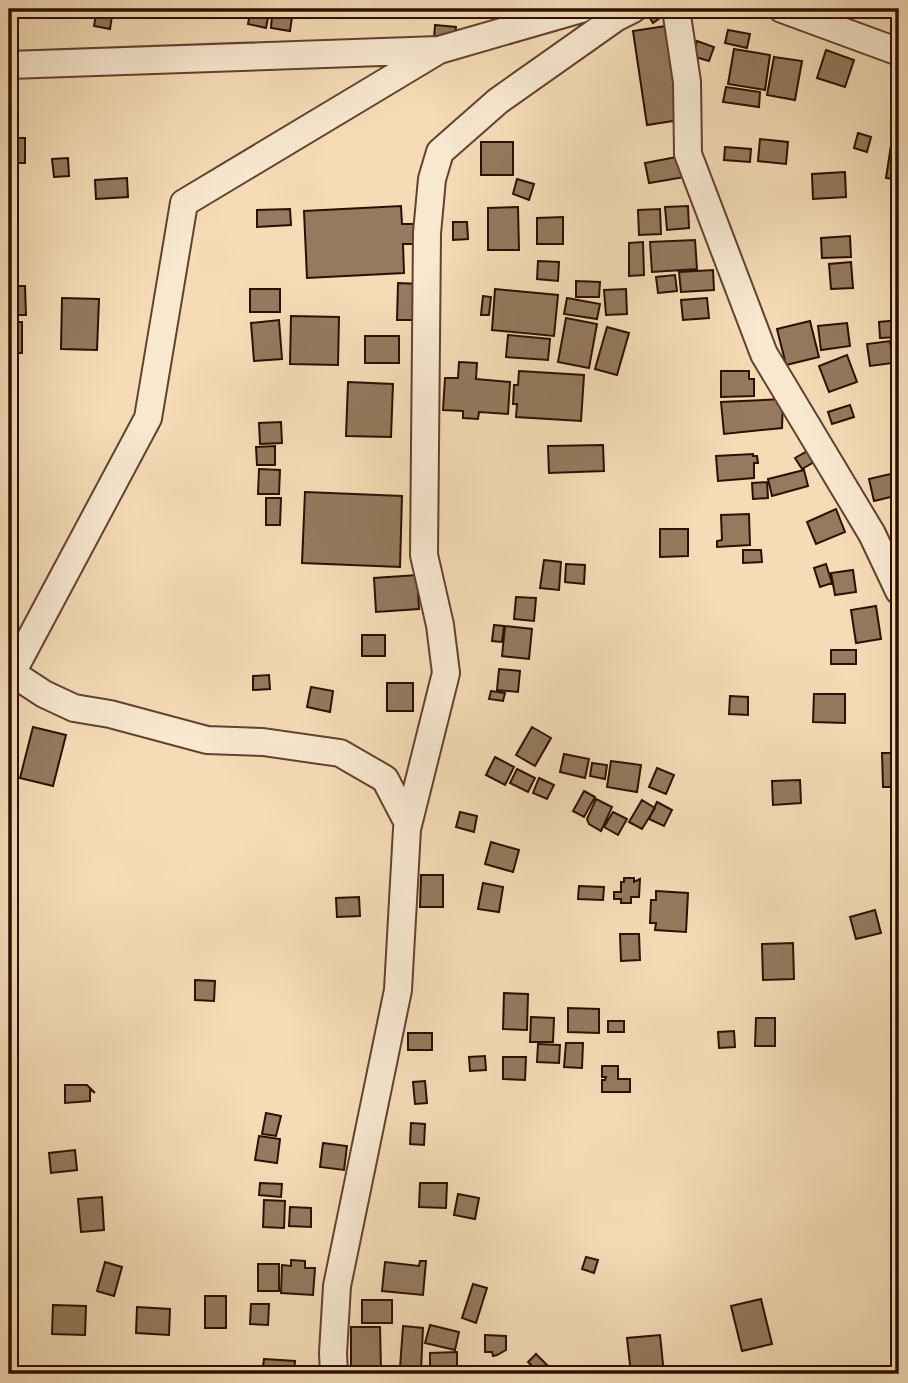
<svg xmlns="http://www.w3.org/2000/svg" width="908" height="1383" font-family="Vollkorn,serif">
  <rect width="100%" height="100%" fill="#f5dcb7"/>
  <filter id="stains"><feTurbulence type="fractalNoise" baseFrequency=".00286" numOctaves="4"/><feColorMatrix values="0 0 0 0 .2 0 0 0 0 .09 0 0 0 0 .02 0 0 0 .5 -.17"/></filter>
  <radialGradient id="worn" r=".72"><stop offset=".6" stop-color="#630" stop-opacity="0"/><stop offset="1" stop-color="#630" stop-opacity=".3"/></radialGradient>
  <path fill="#957a5f" stroke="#2e0f00" stroke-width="2" d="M 97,9 L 113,9 L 110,29 L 94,26 Z
    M 251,9 L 269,13 L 266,28 L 248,24 Z
    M 650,9 L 659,9 L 664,15 L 653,23 L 646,12 Z
    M 862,9 L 899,9 L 899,19 Z
    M 272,15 L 292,17 L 290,31 L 271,28 Z
    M 435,25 L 456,27 L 455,40 L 434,39 Z
    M 666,26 L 680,120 L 647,125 L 633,31 Z
    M 728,30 L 750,34 L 747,48 L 725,43 Z
    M 697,41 L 714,47 L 709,61 L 692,56 Z
    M 734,49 L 770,55 L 765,90 L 728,84 Z
    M 826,50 L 854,60 L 845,87 L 817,78 Z
    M 774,57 L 802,61 L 795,100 L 767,95 Z
    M 726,87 L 760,92 L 759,107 L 723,102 Z
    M 858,133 L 871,137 L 867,152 L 854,148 Z
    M 12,138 L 25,138 L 25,163 L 12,163 Z
    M 760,139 L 788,142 L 786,164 L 758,161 Z
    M 481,142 L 513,142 L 513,175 L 481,175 Z
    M 891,145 L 899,146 L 899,180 L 886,178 Z
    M 725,147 L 751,149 L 750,162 L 724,160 Z
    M 682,156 L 685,177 L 649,183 L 645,163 Z
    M 68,158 L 69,176 L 54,177 L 52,159 Z
    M 845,172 L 846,197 L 813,199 L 812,174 Z
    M 127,178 L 128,197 L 96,199 L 95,180 Z
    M 517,179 L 534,184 L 529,200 L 513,194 Z
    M 401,206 L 402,224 L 414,224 L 415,244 L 403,244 L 404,273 L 307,278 L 304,211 Z
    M 688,206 L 689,228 L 667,230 L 665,207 Z
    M 518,207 L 519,250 L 488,250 L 488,208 Z
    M 290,209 L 291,225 L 257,227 L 257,210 Z
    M 660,209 L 661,234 L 639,235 L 638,210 Z
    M 9,216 L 15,216 L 16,238 L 9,239 Z
    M 563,217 L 563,244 L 537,244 L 537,218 Z
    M 453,222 L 467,222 L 468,239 L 453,240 Z
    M 893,228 L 899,228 L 899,262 L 893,262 Z
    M 850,236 L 851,257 L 822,258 L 821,238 Z
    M 695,240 L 697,269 L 652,272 L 650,242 Z
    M 643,242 L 644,275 L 629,276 L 629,243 Z
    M 538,261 L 559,262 L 558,281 L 537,279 Z
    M 851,262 L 853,288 L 831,289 L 829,264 Z
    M 713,270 L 714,290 L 681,292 L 679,272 Z
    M 675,275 L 677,291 L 658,293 L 656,277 Z
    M 576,281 L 600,282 L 599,297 L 576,297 Z
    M 398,283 L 419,284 L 418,320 L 397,320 Z
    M 9,286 L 25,286 L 26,315 L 9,315 Z
    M 250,289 L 280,289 L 280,312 L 250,312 Z
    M 495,289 L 558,295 L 554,336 L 492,330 Z
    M 626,289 L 627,314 L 606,315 L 604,290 Z
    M 483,296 L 491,297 L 489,315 L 481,315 Z
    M 62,298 L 99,299 L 97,350 L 61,349 Z
    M 567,298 L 600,304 L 597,319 L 564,314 Z
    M 707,298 L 709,318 L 683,320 L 681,300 Z
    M 291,316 L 339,317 L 338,365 L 290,364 Z
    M 566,318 L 597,324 L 589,368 L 558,362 Z
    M 279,320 L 282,359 L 254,361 L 251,323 Z
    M 899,320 L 899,337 L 880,338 L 879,322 Z
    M 810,321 L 819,357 L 786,365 L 777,329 Z
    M 9,322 L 22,322 L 22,353 L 9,353 Z
    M 847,323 L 850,346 L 821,350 L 818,326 Z
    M 607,327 L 629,333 L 617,375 L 595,369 Z
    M 508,335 L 550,339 L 548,360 L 506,357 Z
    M 365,336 L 399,336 L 399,363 L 365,363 Z
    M 890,341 L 893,363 L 870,366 L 867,344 Z
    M 847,355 L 857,382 L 829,392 L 819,366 Z
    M 459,362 L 477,363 L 476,379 L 510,382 L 508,414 L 479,412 L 478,419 L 463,418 L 463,411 L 443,410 L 445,378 L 458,378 Z
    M 519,371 L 584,375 L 581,421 L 516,417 L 517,404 L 513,404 L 514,385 L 518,385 Z
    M 721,371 L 749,371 L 749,379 L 754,379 L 754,396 L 721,397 Z
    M 348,382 L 393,384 L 391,437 L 346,436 Z
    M 783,399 L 782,428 L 724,434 L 721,402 Z
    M 850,405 L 854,417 L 832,424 L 828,412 Z
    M 281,422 L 282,443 L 260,444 L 259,423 Z
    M 603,445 L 604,471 L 549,473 L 548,446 Z
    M 275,446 L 275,465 L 257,465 L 256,447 Z
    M 809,450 L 816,461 L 802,469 L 795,458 Z
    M 753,454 L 753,456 L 757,456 L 758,463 L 754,463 L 754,478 L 718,481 L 716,456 Z
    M 259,469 L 280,470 L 279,494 L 258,494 Z
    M 804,470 L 808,486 L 772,496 L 768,479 Z
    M 899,472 L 899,495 L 874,501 L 869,479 Z
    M 767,482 L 768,498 L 753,499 L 752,483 Z
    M 305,492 L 402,496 L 400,567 L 302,563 Z
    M 266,498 L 281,498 L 280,525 L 266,525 Z
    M 836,509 L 845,532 L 816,544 L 807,522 Z
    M 749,514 L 750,545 L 717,547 L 717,541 L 722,540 L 721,515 Z
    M 660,529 L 688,529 L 688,556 L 660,557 Z
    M 743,550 L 761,550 L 762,562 L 743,563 Z
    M 544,560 L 561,562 L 559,590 L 540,588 Z
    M 566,564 L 585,565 L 584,584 L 565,582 Z
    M 826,564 L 832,583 L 820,587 L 814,568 Z
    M 853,570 L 856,592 L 835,595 L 831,573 Z
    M 417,575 L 419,609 L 376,612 L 374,578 Z
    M 516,597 L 536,598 L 534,621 L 514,619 Z
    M 876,606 L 881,639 L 856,643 L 851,610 Z
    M 494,625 L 504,626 L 502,642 L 492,641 Z
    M 505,626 L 532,629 L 529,659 L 502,656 Z
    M 362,635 L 385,635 L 385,656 L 362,656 Z
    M 831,650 L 856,650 L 856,664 L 831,664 Z
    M 499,669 L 520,671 L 518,692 L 497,690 Z
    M 269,675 L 270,689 L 253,690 L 253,676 Z
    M 387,683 L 413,683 L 413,711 L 387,711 Z
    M 311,687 L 333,691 L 330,712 L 307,707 Z
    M 491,691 L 505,693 L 503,701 L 489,699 Z
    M 814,694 L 845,694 L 845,723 L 813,722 Z
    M 730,696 L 748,697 L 748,715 L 729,714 Z
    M 33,727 L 66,735 L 53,786 L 20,778 Z
    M 532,727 L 551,738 L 535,766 L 516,755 Z
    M 882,753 L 899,753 L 899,787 L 883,787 Z
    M 564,754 L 589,759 L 585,778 L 560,772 Z
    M 495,757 L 514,767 L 505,785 L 486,775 Z
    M 611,761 L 641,765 L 637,792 L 607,787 Z
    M 592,763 L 607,765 L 605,779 L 590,776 Z
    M 657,768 L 674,775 L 666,794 L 649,787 Z
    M 517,769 L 535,778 L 528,792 L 510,783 Z
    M 539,778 L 554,785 L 547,799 L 533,793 Z
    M 800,780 L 801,803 L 773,805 L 772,781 Z
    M 584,791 L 595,797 L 584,817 L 573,811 Z
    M 596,799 L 612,807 L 601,831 L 589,824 L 587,819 Z
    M 642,800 L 655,808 L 642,829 L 629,822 Z
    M 657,802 L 672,810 L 664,826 L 649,819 Z
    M 460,812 L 477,816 L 474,832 L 456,827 Z
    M 613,812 L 627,819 L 618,835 L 604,827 Z
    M 491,842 L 519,850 L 513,872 L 485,864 Z
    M 421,875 L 443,875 L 443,907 L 420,907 Z
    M 624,878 L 634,878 L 634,882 L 640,879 L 639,897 L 631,897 L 631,903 L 621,903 L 621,899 L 614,899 L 614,892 L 621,892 L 621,882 L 624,882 Z
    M 483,883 L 503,887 L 499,912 L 478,909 Z
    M 579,886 L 604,887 L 603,900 L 578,899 Z
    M 656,891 L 688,893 L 686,932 L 655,930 L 656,923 L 650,923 L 651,900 L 656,900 Z
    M 359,897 L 360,916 L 337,917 L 336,898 Z
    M 875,910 L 881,933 L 856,939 L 850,917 Z
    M 620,934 L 639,934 L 640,960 L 621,961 Z
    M 793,943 L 794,979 L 763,980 L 762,944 Z
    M 195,980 L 215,981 L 214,1001 L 195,1000 Z
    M 504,993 L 528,994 L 527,1030 L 503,1029 Z
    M 568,1008 L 599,1009 L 599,1033 L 568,1032 Z
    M 531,1017 L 554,1018 L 553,1042 L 530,1042 Z
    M 756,1018 L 775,1018 L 775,1046 L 755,1046 Z
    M 608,1021 L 624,1021 L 624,1032 L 608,1032 Z
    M 734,1031 L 735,1047 L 719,1048 L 718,1032 Z
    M 408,1033 L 432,1033 L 432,1050 L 408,1050 Z
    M 566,1043 L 583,1043 L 582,1068 L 564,1067 Z
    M 538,1044 L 560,1045 L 559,1063 L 537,1062 Z
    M 485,1056 L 486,1070 L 470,1071 L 469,1057 Z
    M 503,1057 L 526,1057 L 525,1080 L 503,1079 Z
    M 602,1066 L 618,1066 L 618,1079 L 630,1079 L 630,1092 L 602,1092 L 602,1080 L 605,1080 L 606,1077 L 602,1077 Z
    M 425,1081 L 427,1103 L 415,1104 L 413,1082 Z
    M 65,1085 L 87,1085 L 95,1093 L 90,1089 L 90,1101 L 65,1103 Z
    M 266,1113 L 281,1116 L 276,1136 L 262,1134 Z
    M 411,1123 L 425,1124 L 424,1145 L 410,1144 Z
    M 259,1136 L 280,1139 L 277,1163 L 255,1160 Z
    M 323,1143 L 347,1146 L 344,1170 L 320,1167 Z
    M 75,1150 L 77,1170 L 51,1173 L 49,1153 Z
    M 260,1183 L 282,1184 L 281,1197 L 259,1195 Z
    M 420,1183 L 447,1183 L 446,1208 L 419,1207 Z
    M 458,1194 L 479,1198 L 475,1219 L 454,1215 Z
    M 102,1197 L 104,1230 L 81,1232 L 78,1199 Z
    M 264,1200 L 285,1201 L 284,1228 L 263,1227 Z
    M 290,1207 L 311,1208 L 311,1227 L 289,1226 Z
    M 586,1257 L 598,1260 L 594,1273 L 582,1269 Z
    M 291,1260 L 305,1261 L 305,1268 L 315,1268 L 313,1295 L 281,1293 L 282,1265 L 291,1266 Z
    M 420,1261 L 426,1261 L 423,1295 L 382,1291 L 385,1262 L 419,1266 Z
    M 105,1262 L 122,1267 L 114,1296 L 97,1291 Z
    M 258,1264 L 279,1264 L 279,1291 L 258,1291 Z
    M 473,1284 L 487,1288 L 476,1323 L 462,1318 Z
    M 205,1296 L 226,1296 L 226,1328 L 205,1328 Z
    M 761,1299 L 772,1344 L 742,1351 L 731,1306 Z
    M 362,1300 L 392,1300 L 392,1323 L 362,1323 Z
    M 251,1304 L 269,1304 L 268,1325 L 250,1324 Z
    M 53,1305 L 86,1306 L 85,1335 L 52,1334 Z
    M 137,1307 L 170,1309 L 169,1335 L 136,1333 Z
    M 430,1325 L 459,1332 L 455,1350 L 425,1343 Z
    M 403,1326 L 423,1328 L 421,1370 L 400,1368 Z
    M 351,1327 L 380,1327 L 381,1369 L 351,1369 Z
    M 485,1335 L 506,1336 L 506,1350 L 497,1355 L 493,1356 L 492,1352 L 485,1352 Z
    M 660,1335 L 664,1374 L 631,1374 L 627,1338 Z
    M 457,1352 L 457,1374 L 438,1374 L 437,1369 L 430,1369 L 430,1353 Z
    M 536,1354 L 551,1369 L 546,1374 L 540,1374 L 528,1362 Z
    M 264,1359 L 295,1361 L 294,1374 L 262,1374 Z"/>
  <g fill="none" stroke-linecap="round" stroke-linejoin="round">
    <g stroke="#60422e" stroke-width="30">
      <path id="street" d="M 676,9 L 687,82 L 688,154 L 764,354 L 872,534 L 899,591
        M 782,9 L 899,52
        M 9,65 L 439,50 L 581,9
        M 9,672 L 12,673 L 148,418 L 184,203 L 439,50
        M 12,673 L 44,694 L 74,708 L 110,714 L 207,740 L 263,742 L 340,753 L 385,779 L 408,823
        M 334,1374 L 333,1353 L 337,1286 L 398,990 L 407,829 L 446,673 L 440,625 L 424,555 L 427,233 L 432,179 L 440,152 L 498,101 L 617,17 L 633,9"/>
    </g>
    <use href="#street" stroke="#f8e8d0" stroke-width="26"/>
  </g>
  <rect width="908" height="1383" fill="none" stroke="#f5dcb7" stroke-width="35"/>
  <rect x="10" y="10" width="887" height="1362" fill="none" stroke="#2e0f00" stroke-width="3.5"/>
  <rect x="18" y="18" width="873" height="1348" fill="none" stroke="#2e0f00" stroke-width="2"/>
  <rect width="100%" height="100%" filter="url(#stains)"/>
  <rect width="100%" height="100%" fill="url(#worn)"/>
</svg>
